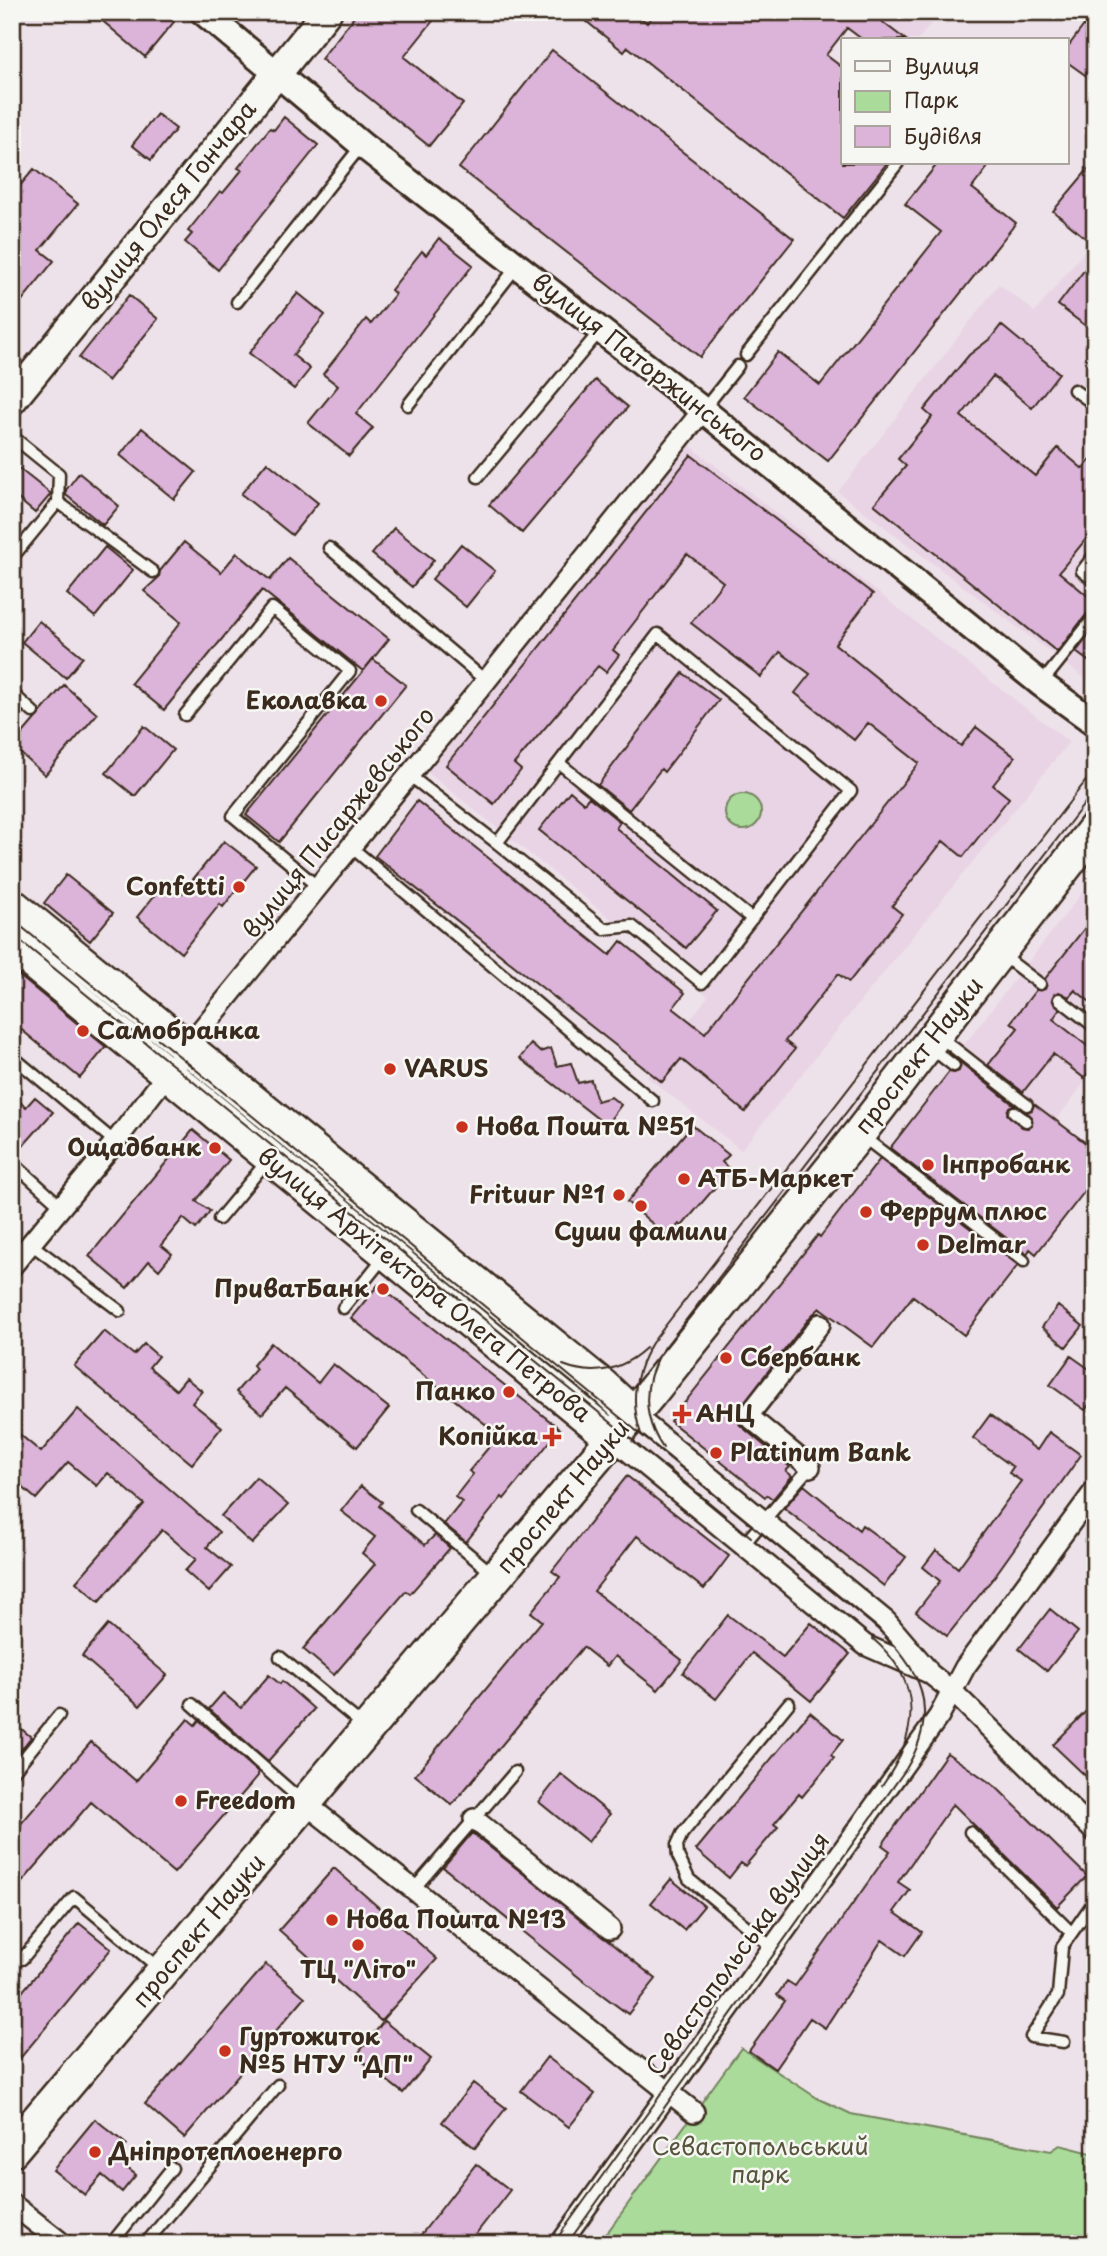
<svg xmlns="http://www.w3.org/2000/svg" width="1107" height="2256" font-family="'Playpen Sans',sans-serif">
  <rect width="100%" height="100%" fill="#eee2ea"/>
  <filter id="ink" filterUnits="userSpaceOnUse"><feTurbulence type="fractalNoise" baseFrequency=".0143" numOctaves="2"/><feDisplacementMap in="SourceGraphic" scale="14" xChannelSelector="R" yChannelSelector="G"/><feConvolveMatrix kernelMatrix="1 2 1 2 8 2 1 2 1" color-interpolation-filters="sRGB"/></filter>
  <g filter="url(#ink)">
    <path fill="#e9d4e5" d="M 828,12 L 940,12 L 918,40 L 863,40 Z
      M 1095,238 L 1095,686 L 838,492 L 999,284 L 1035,312 Z
      M 688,444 L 1069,742 L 741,1150 L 647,1077 L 708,996 L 427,772 Z
      M 1095,876 L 1095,1069 L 1056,1120 L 963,1046 Z"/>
    <path fill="#aadb9b" stroke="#72825c" stroke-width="2" d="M725 812a18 18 0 1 1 36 0a18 18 0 1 1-36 0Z
      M 741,2048 L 817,2098 L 851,2114 L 1051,2151 L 1060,2145 L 1095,2154 L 1095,2244 L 599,2244 Z"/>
    <path fill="#dcb3d9" stroke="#3b2a1e" stroke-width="2" d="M 92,12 L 161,12 L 174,22 L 145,57 Z
      M 358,12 L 440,12 L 404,57 L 463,104 L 429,146 L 321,59 Z
      M 575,12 L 634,12 L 647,23 L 656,12 L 869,12 L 906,40 L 863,40 L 847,28 L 826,55 L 843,68 L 843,163 L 887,163 L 843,218 L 628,47 L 624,52 Z
      M 1094,12 L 1095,12 L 1095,82 L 1067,62 L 1067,48 Z
      M 552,50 L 794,239 L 700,357 L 459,168 Z
      M 157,114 L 176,129 L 151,160 L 132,145 Z
      M 284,117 L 318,145 L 218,270 L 185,242 L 192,234 L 188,231 L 220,191 L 223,193 L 242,170 L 238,168 L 270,128 L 274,130 Z
      M 1095,161 L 1095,246 L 1053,211 Z
      M 938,163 L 991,163 L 972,188 L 1016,223 L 828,461 L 744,396 L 778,352 L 820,385 L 941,232 L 905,204 Z
      M 34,169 L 78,204 L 40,250 L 54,261 L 12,313 L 12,195 Z
      M 439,238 L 473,265 L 356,414 L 373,428 L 349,456 L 308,423 L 338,386 L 323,374 L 366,319 L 371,324 L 395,294 L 391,290 L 422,251 L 426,255 Z
      M 1095,256 L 1095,333 L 1058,305 Z
      M 298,293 L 325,315 L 293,355 L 310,369 L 294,389 L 249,353 Z
      M 129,295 L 158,319 L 108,381 L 79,358 Z
      M 1001,325 L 1059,373 L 1032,408 L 993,376 L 961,416 L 1035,476 L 1058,448 L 1083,469 L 1095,454 L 1095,528 L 1059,572 L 1095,602 L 1095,609 L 1089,611 L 1057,652 L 874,504 L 906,466 L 898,459 L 932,417 L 924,410 L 969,355 L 991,338 Z
      M 595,380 L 628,407 L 522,533 L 489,505 Z
      M 142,428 L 196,472 L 174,499 L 120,455 Z
      M 691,455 L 873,594 L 835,644 L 961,746 L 976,727 L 1015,757 L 993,785 L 1009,798 L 963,857 L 943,841 L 892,906 L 902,914 L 849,982 L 838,974 L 785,1041 L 795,1049 L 745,1112 L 681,1059 L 662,1082 L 375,856 L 417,801 L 610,955 L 621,941 L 685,993 L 673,1008 L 705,1033 L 919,763 L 868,723 L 854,740 L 795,693 L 810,674 L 780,652 L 761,677 L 691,623 L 723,582 L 687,554 L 613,650 L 619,655 L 606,672 L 598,666 L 514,764 L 521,770 L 494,804 L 446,765 Z
      M 267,462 L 318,503 L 292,535 L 241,494 Z
      M 12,463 L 51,494 L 35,513 L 12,494 Z
      M 79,473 L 119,506 L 103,525 L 66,495 L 66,490 Z
      M 394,528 L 434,560 L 412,587 L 372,554 Z
      M 184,542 L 221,572 L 237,553 L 270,580 L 288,558 L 389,639 L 363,671 L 262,590 L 164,710 L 131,683 L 181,622 L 144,591 L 159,577 L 160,571 Z
      M 461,544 L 495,571 L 466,607 L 432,579 Z
      M 105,547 L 133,570 L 95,617 L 67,594 Z
      M 39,621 L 83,657 L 66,678 L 22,642 Z
      M 1095,628 L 1095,666 L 1076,652 Z
      M 373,659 L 406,685 L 279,842 L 246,815 Z
      M 683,673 L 719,700 L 664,772 L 661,769 L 629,810 L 598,785 Z
      M 64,685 L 97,714 L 45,775 L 12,746 Z
      M 144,726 L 173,750 L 135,796 L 106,773 Z
      M 570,791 L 584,803 L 589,797 L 620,822 L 616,828 L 717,911 L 686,948 L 539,830 Z
      M 224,841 L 256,866 L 223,907 L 220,904 L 181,953 L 137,917 L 166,881 L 182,893 Z
      M 66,875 L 113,913 L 90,941 L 44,903 Z
      M 1095,915 L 1095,1006 L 1075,990 L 1069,997 L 1059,992 L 1054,994 L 1052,999 L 1060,1009 L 1053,1019 L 1095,1052 L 1095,1065 L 1084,1078 L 1053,1054 L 1023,1092 L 988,1065 L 1018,1028 L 1011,1022 L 1036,990 L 1045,989 L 1047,984 L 1045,979 Z
      M 12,970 L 106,1047 L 80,1078 L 12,1022 Z
      M 531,1044 L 540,1052 L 551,1048 L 557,1066 L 571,1063 L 578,1083 L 591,1080 L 597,1101 L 611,1097 L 621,1105 L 606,1125 L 520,1058 Z
      M 960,1062 L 1014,1105 L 1009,1107 L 1007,1114 L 1022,1127 L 1028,1128 L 1032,1125 L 1032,1117 L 1027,1112 L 1032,1110 L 1034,1104 L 1095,1150 L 1095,1178 L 1036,1254 L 1030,1249 L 1027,1254 L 890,1148 L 949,1072 L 954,1073 L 959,1071 Z
      M 12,1095 L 26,1107 L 35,1097 L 53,1112 L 15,1155 L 12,1155 Z
      M 692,1125 L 729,1155 L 722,1162 L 730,1170 L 682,1226 L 679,1224 L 668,1237 L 627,1202 Z
      M 193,1130 L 229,1160 L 196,1201 L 210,1211 L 196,1229 L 183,1218 L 161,1245 L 172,1254 L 159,1270 L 149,1261 L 127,1288 L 89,1256 Z
      M 880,1159 L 1018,1265 L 964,1335 L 913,1296 L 873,1347 L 820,1308 L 811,1316 L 734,1415 L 740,1425 L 790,1467 L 786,1471 L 792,1476 L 773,1499 L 767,1495 L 765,1497 L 670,1421 L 818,1235 L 820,1237 Z
      M 378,1285 L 560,1429 L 504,1499 L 502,1497 L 466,1542 L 444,1524 L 462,1502 L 455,1497 L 473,1474 L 469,1471 L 499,1435 L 351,1318 Z
      M 1058,1306 L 1083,1326 L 1066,1347 L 1042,1327 Z
      M 104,1331 L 134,1355 L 144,1344 L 158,1356 L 149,1367 L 176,1390 L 186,1378 L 202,1391 L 192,1403 L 222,1427 L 192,1464 L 74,1366 Z
      M 271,1343 L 318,1383 L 333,1364 L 389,1408 L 357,1447 L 285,1388 L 262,1414 L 236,1392 L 256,1369 L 253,1365 Z
      M 1071,1356 L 1095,1373 L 1095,1397 L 1085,1410 L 1050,1385 Z
      M 78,1409 L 219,1532 L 207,1547 L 231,1567 L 209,1592 L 185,1571 L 196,1559 L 162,1530 L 99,1602 L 76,1582 L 144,1504 L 108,1473 L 97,1486 L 68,1462 L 36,1499 L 12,1478 L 12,1428 L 41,1452 Z
      M 990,1415 L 1037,1450 L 1049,1432 L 1081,1455 L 994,1577 L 947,1636 L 916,1612 L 940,1581 L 923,1567 L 936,1550 L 958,1568 L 1021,1481 L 1009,1473 L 1013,1467 L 973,1438 Z
      M 627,1476 L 729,1556 L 704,1589 L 637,1536 L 594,1591 L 682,1660 L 658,1690 L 615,1656 L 607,1666 L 583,1647 L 452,1805 L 415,1775 L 542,1621 L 531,1612 L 560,1577 L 552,1571 Z
      M 256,1477 L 288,1505 L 252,1544 L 221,1516 Z
      M 804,1485 L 859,1530 L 862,1525 L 906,1557 L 884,1586 L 784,1508 Z
      M 361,1486 L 382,1502 L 379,1506 L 425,1545 L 435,1535 L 450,1548 L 410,1594 L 406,1591 L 334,1675 L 303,1649 L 375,1564 L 362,1553 L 375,1537 L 341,1511 Z
      M 1050,1609 L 1078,1632 L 1047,1671 L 1019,1649 Z
      M 728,1615 L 783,1657 L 811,1623 L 850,1654 L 811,1701 L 752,1653 L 716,1699 L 683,1673 Z
      M 108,1625 L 167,1675 L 140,1706 L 82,1656 Z
      M 269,1675 L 280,1684 L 282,1681 L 314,1709 L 268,1761 L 209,1709 L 223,1693 L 241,1708 Z
      M 1095,1702 L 1095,1785 L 1053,1745 Z
      M 810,1712 L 843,1740 L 831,1755 L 834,1758 L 802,1797 L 799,1794 L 774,1824 L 778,1827 L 745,1866 L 741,1863 L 729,1878 L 696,1850 Z
      M 188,1719 L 195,1725 L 199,1720 L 258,1772 L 258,1776 L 174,1873 L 91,1802 L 12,1894 L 12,1834 L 91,1742 L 136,1781 Z
      M 12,1721 L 31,1737 L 12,1761 Z
      M 947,1753 L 996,1787 L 1087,1876 L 1057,1907 L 953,1804 L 898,1882 L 910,1890 L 894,1912 L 922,1932 L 905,1956 L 882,1940 L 825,2028 L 810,2018 L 775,2069 L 749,2051 L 785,2001 L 777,1995 L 787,1981 L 795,1986 L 890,1851 L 882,1845 Z
      M 561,1774 L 610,1814 L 588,1842 L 539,1802 Z
      M 472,1833 L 656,1979 L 628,2014 L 581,1979 L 443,1867 Z
      M 334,1868 L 437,1959 L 381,2021 L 279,1930 Z
      M 671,1879 L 704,1906 L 684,1930 L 651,1903 Z
      M 79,1923 L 111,1949 L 12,2068 L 12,2004 Z
      M 266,1964 L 305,1997 L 184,2138 L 145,2104 Z
      M 384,2021 L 431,2059 L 403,2093 L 356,2056 Z
      M 547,2057 L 595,2094 L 569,2127 L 521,2091 Z
      M 473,2083 L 506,2108 L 475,2148 L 442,2122 Z
      M 95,2119 L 127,2145 L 116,2159 L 136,2175 L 122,2192 L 102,2175 L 85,2195 L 53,2170 Z
      M 476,2164 L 510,2190 L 468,2244 L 429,2244 L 420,2236 Z"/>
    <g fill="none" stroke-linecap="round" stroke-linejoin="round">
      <g stroke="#3b2a1e" stroke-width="15">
        <path id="service" d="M 237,302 L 361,146
          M 746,355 L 898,163
          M 1074,390 L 1095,405
          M 408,405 L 518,265
          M 703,410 L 738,366
          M 12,436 L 59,474 L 58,502 L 153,572
          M 478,477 L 600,331
          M 329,548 L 486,681
          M 1095,554 L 1082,571 L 1095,581
          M 12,558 L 58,502
          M 1041,684 L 1095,616
          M 12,693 L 33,712
          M 185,715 L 272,608 L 350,671 L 233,816 L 318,887
          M 559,763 L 752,919
          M 409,775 L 497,843 L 658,634 L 851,791 L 702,983 L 632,926 L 604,929 L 497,843
          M 351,847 L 653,1101
          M 1002,955 L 1040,984
          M 1059,999 L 1095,1027
          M 940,1037 L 1027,1105
          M 931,1048 L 954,1066
          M 12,1056 L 115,1142
          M 1014,1112 L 1026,1121
          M 862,1136 L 1024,1261
          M 12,1162 L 62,1207
          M 219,1219 L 268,1160
          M 31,1244 L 120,1311
          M 343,1308 L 384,1257
          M 416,1510 L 493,1574
          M 744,1544 L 810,1467
          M 280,1657 L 365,1727
          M 192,1704 L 302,1801
          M 12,1773 L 59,1715
          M 970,1832 L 1071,1932
          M 413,1890 L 515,1772
          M 773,1948 L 689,1879 L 678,1856 L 677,1845 L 682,1834 L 789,1703
          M 12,1950 L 22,1959 L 74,1897 L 161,1970
          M 1064,2042 L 1031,2037 L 1058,1995 L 1062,1947 L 1095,1900
          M 111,2244 L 172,2168
          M 145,2244 L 278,2085"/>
      </g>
      <g stroke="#3b2a1e" stroke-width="24">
        <path id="minor" d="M 12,1266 L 115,1142 L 201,1030 L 486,681 L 703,410
          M 633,1414 L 886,1621 L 927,1669
          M 612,1438 L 865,1645 L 929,1673 L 952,1691 L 1095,1832
          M 810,1467 L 748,1416 L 820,1324
          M 306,1804 L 694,2112
          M 474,1819 L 610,1929
          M 12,2204 L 63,2244
          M 560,2244 L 939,1716 L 965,1667 L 1095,1490"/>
      </g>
      <g stroke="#3b2a1e" stroke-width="30">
        <path id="tertiary" d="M 203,12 L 362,145 L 703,410 L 1041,684 L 1095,723"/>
      </g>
      <g stroke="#3b2a1e" stroke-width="33">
        <path id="secondary" d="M 12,400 L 327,12"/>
      </g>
      <g stroke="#3b2a1e" stroke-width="37">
        <path id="primary" d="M 12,905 L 603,1386 L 633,1414
          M 12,946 L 612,1438
          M 12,2150 L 650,1394 L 859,1134 L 1095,828"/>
      </g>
      <use href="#service" stroke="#f6f6f2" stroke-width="10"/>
      <use href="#minor" stroke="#f6f6f2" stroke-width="19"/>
      <use href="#tertiary" stroke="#f6f6f2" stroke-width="24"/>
      <use href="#secondary" stroke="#f6f6f2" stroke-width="28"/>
      <use href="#primary" stroke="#f6f6f2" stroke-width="32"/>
      <path stroke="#3b2a1e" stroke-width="2" d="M 12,919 L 872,1624 C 921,1667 942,1709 906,1769 L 567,2244
        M 12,934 L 635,1442
        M 563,1365 C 594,1377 622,1370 646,1348
        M 641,1434 C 630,1402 634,1372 652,1343 L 1095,769
        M 663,1448 C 642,1417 642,1383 662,1351 L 1095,790
        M 665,1466 L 751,1537
        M 872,1638 C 924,1682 919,1734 882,1786
        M 553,2244 L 721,2011"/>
    </g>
  </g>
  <g fill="#c8321e" stroke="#f6f6f2" stroke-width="2.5">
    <circle cx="381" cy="701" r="7"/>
    <circle cx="239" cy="887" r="7"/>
    <circle cx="83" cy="1031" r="7"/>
    <circle cx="390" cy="1069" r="7"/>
    <circle cx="462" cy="1127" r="7"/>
    <circle cx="215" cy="1148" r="7"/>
    <circle cx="928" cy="1165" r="7"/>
    <circle cx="684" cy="1179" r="7"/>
    <circle cx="619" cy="1195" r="7"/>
    <circle cx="641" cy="1206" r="7"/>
    <circle cx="866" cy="1212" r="7"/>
    <circle cx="923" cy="1245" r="7"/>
    <circle cx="383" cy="1289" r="7"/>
    <circle cx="726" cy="1358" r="7"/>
    <circle cx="509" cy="1392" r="7"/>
    <path d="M678.5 1403.5h7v7h7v7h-7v7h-7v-7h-7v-7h7z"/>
    <path d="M548.5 1426.5h7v7h7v7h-7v7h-7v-7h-7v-7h7z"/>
    <circle cx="716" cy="1453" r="7"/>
    <circle cx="181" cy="1801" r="7"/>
    <circle cx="332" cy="1920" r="7"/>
    <circle cx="358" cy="1945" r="7"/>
    <circle cx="225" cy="2051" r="7"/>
    <circle cx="95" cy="2152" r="7"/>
  </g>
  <g text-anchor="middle" stroke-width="5" stroke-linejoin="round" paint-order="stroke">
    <g font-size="24" fill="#3b2a1e" stroke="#f6f6f2">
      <text transform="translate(169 206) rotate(-51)" y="8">вулиця Олеся Гончара</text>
      <text transform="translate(649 368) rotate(38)" y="8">вулиця Паторжинського</text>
      <text transform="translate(339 823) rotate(-51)" y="8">вулиця Писаржевського</text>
      <text transform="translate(919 1056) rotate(-52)" y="8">проспект Науки</text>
      <text transform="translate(424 1285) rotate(39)" y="8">вулиця Архітектора Олега Петрова</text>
      <text transform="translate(563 1497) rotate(-50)" y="8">проспект Науки</text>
      <text transform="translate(199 1931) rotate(-50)" y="8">проспект Науки</text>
      <text transform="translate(738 1954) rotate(-54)" y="8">Севастопольська вулиця</text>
    </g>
    <g font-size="24" font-weight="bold" fill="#3b2a1e" stroke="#f6f6f2" text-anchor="start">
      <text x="367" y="709" text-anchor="end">Еколавка</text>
      <text x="225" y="895" text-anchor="end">Confetti</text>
      <text x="97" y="1039">Самобранка</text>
      <text x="404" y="1077">VARUS</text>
      <text x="476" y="1135">Нова Пошта №51</text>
      <text x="201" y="1156" text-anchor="end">Ощадбанк</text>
      <text x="942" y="1173">Інпробанк</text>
      <text x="698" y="1187">АТБ-Маркет</text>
      <text x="605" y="1203" text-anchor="end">Frituur №1</text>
      <text x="880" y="1220">Феррум плюс</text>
      <text x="641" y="1240" text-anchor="middle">Суши фамили</text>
      <text x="937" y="1253">Delmar</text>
      <text x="369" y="1297" text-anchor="end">ПриватБанк</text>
      <text x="740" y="1366">Сбербанк</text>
      <text x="495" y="1400" text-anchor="end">Панко</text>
      <text x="696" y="1422">АНЦ</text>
      <text x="538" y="1445" text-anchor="end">Копійка</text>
      <text x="730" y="1461">Platinum Bank</text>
      <text x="195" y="1809">Freedom</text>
      <text x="346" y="1928">Нова Пошта №13</text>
      <text x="358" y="1978" text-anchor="middle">ТЦ "Літо"</text>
      <text x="239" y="2045">Гуртожиток<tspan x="239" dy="28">№5 НТУ "ДП"</tspan></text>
      <text x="109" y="2160">Дніпротеплоенерго</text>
    </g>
    <g font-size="24" fill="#57563d" stroke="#f6f6f2">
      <text x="760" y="2155">Севастопольський<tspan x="760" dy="28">парк</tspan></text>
    </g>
  </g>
  <rect width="1107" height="2256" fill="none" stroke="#f6f6f2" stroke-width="42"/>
  <rect x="21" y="21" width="1065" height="2214" fill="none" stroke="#3b2a1e" stroke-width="2.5" filter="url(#ink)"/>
  <rect x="841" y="38" width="228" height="126" fill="#f6f6f2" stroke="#aba49d" stroke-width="2"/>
  <rect x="855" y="61" width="35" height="10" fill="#f6f6f2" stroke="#aba49d" stroke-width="2"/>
  <text x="904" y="74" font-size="21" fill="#3b2a1e">Вулиця</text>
  <rect x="855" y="91" width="35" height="21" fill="#aadb9b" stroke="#aba49d" stroke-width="2"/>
  <text x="904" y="108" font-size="21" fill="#3b2a1e">Парк</text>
  <rect x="855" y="126" width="35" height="21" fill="#dcb3d9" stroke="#aba49d" stroke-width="2"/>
  <text x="904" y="144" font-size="21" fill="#3b2a1e">Будівля</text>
</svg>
